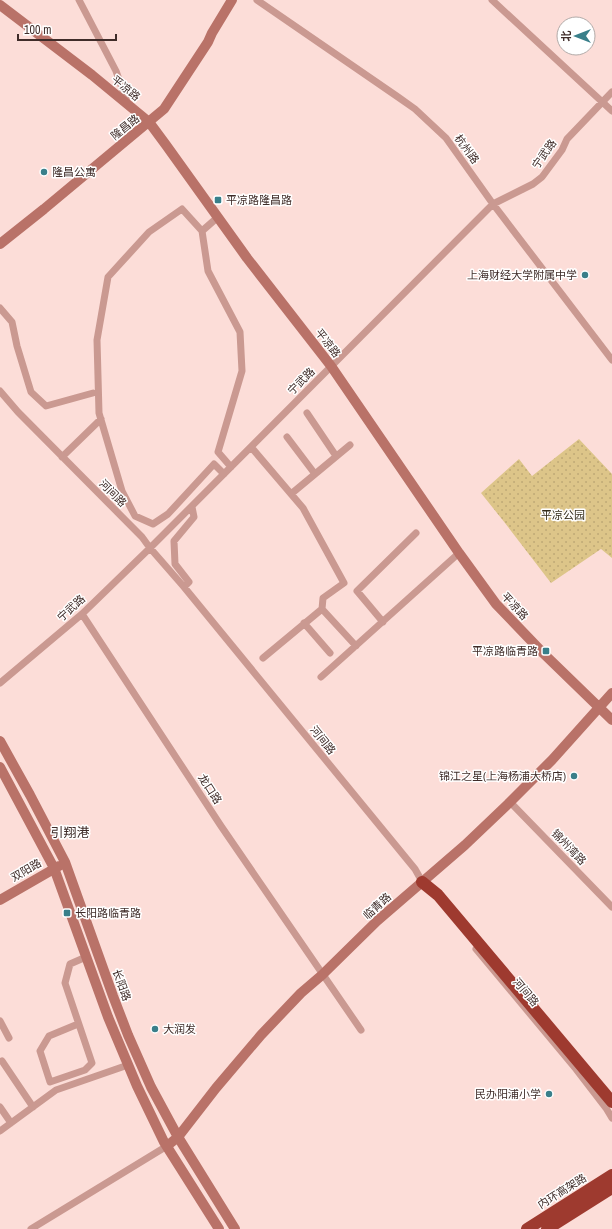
<svg xmlns="http://www.w3.org/2000/svg" width="612" height="1229" font-family="'Archivo Narrow','Noto Sans SC',sans-serif">
  <defs>
    <pattern id="park-dots" width="8" height="8" patternUnits="userSpaceOnUse"><rect width="8" height="8" fill="#ddc589"/><path d="M2 2h.1M6 6h.1" fill="none" stroke="#bfa976" stroke-width="1.8" stroke-linecap="round"/></pattern>
  </defs>
  <rect width="100%" height="100%" fill="#fcddd8"/>
  <path fill="url(#park-dots)" d="M 579,439 L 612,474 L 612,558 L 601,549 L 551,583 L 505,523 L 481,493 L 519,459 L 532,476 Z"/>
  <g fill="none" stroke-linecap="round" stroke-linejoin="round">
    <path stroke="#ca9991" stroke-width="7" d="M 79,0 L 116,71 L 127,102
      M 257,0 L 398,97 L 415,109 L 446,138 L 493,204 L 612,360
      M 492,0 L 612,111
      M 218,217 L 202,231 L 208,271 L 240,332 L 242,371 L 218,452 L 231,467
      M 202,231 L 182,209 L 149,232 L 108,277 L 97,340 L 99,413 L 122,491 L 135,516 L 153,524 L 168,514 L 214,464 L 224,474
      M 0,308 L 12,322 L 17,346 L 31,392 L 46,406 L 93,393
      M 0,391 L 18,412 L 142,537 L 150,548 L 184,587 L 415,869 L 424,885
      M 307,413 L 336,456
      M 287,437 L 315,474
      M 251,447 L 303,508 L 344,583 L 323,598 L 322,609 L 263,658
      M 62,457 L 101,419
      M 291,494 L 350,445
      M 184,587 L 189,582 L 175,564 L 174,541 L 194,517 L 192,507
      M 322,609 L 356,646
      M 82,614 L 221,826 L 361,1030
      M 383,622 L 357,591 L 416,533
      M 304,623 L 330,653
      M 321,677 L 459,553
      M 0,683 L 82,614 L 150,548 L 493,204 L 533,184 L 542,177 L 562,150 L 567,139 L 612,92
      M 510,802 L 612,907
      M 476,949 L 576,1069 L 606,1108 L 612,1118
      M 0,1021 L 9,1038
      M 78,1024 L 49,1036 L 40,1051 L 50,1082 L 85,1070 L 92,1063 L 65,983 L 70,964 L 86,957
      M 2,1061 L 33,1107
      M 0,1107 L 11,1123
      M 0,1131 L 56,1090 L 128,1065
      M 31,1229 L 167,1146"/>
    <path stroke="#b97268" stroke-width="10" d="M 0,5 L 92,75 L 149,122 L 166,145 L 247,258 L 331,366 L 459,553 L 496,604 L 543,653 L 612,720
      M 0,244 L 44,209 L 164,109 L 208,42 L 212,33 L 232,0
      M 0,741 L 30,795 L 65,862 L 113,996 L 128,1035 L 151,1087 L 178,1137 L 235,1229
      M 0,767 L 54,868 L 108,1017 L 137,1086 L 164,1142 L 219,1229
      M 0,900 L 59,866
      M 167,1146 L 178,1137 L 216,1088 L 261,1035 L 301,993 L 322,975 L 377,921 L 465,845 L 508,804 L 552,760 L 612,693"/>
    <path stroke="#9e3a2f" stroke-width="12" d="M 422,882 L 438,895 L 612,1102
      M 527,1229 L 612,1175
      M 547,1229 L 612,1188"/>
  </g>
  <g fill="#397f8a" stroke="#fff" stroke-width="1.5">
    <circle cx="44" cy="172" r="4"/>
    <rect x="214" y="196" width="8" height="8" rx="2"/>
    <circle cx="585" cy="275" r="4"/>
    <rect x="542" y="647" width="8" height="8" rx="2"/>
    <circle cx="574" cy="776" r="4"/>
    <rect x="63" y="909" width="8" height="8" rx="2"/>
    <circle cx="155" cy="1029" r="4"/>
    <circle cx="549" cy="1094" r="4"/>
  </g>
  <g text-anchor="middle" stroke-width="3" stroke-linejoin="round" paint-order="stroke">
    <g font-size="11" fill="#3f2c29" stroke="#fff">
      <text transform="translate(126 88) rotate(39)" y="4">平凉路</text>
      <text transform="translate(125 127) rotate(-39)" y="4">隆昌路</text>
      <text transform="translate(467 149) rotate(54)" y="4">杭州路</text>
      <text transform="translate(544 154) rotate(-55)" y="4">宁武路</text>
      <text transform="translate(328 343) rotate(52)" y="4">平凉路</text>
      <text transform="translate(301 381) rotate(-45)" y="4">宁武路</text>
      <text transform="translate(113 493) rotate(45)" y="4">河间路</text>
      <text transform="translate(515 606) rotate(47)" y="4">平凉路</text>
      <text transform="translate(71 608) rotate(-42)" y="4">宁武路</text>
      <text transform="translate(323 740) rotate(51)" y="4">河间路</text>
      <text transform="translate(210 789) rotate(57)" y="4">龙口路</text>
      <text transform="translate(569 847) rotate(46)" y="4">锦州湾路</text>
      <text transform="translate(26 870) rotate(-30)" y="4">双阳路</text>
      <text transform="translate(377 906) rotate(-42)" y="4">临青路</text>
      <text transform="translate(122 985) rotate(70)" y="4">长阳路</text>
      <text transform="translate(526 992) rotate(50)" y="4">河间路</text>
      <text transform="translate(562 1191) rotate(-32)" y="4">内环高架路</text>
    </g>
    <g font-size="11" fill="#3f2c29" stroke="#fff" text-anchor="start">
      <text x="52" y="176">隆昌公寓</text>
      <text x="226" y="204">平凉路隆昌路</text>
      <text x="577" y="279" text-anchor="end">上海财经大学附属中学</text>
      <text x="538" y="655" text-anchor="end">平凉路临青路</text>
      <text x="566" y="780" text-anchor="end">锦江之星(上海杨浦大桥店)</text>
      <text x="75" y="917">长阳路临青路</text>
      <text x="163" y="1033">大润发</text>
      <text x="541" y="1098" text-anchor="end">民办阳浦小学</text>
    </g>
    <g font-size="11" fill="#332c19" stroke="#fff">
      <text x="563" y="519">平凉公园</text>
    </g>
    <g font-size="13" fill="#3f2c29" stroke="#fff">
      <text x="70" y="837">引翔港</text>
    </g>
  </g>
  <g transform="translate(576 36) rotate(270)"><circle r="19" fill="#ffffff" stroke="#b2aba9"/>
  <path d="M0-3L7 15L0 10L-7 15Z" fill="#397f8a"/>
  <text y="-6" font-size="11" font-weight="bold" text-anchor="middle" fill="#3f2c29">北</text>
  </g>
  <path d="M18 34v6h98v-6" fill="none" stroke="#3f2c29" stroke-width="2"/>
  <text x="24" y="34" font-size="12" fill="#3f2c29" stroke="#ffffff" stroke-width="3" paint-order="stroke">100 m</text>
</svg>
